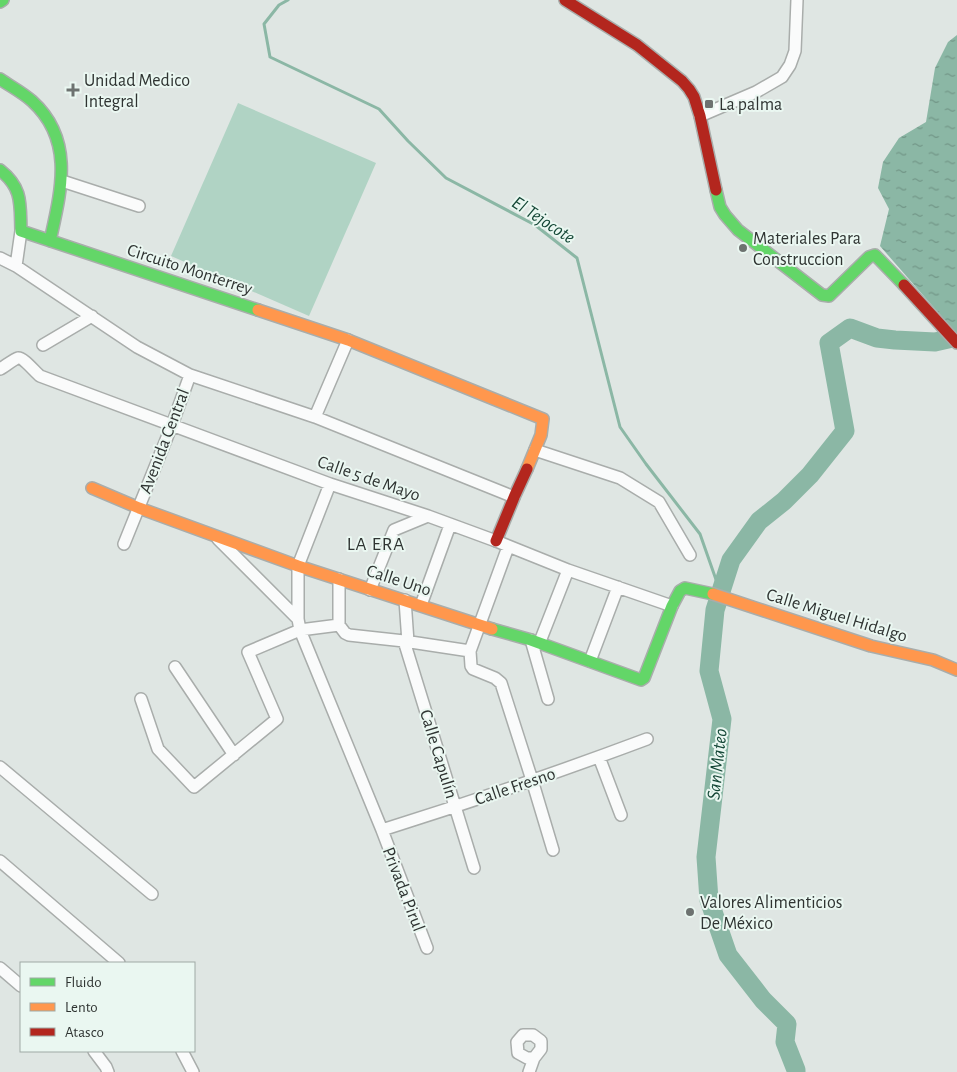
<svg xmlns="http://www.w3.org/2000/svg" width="957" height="1072" font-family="'Alegreya Sans',sans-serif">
  <defs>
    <pattern id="water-ripples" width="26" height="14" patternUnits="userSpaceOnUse" patternTransform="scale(1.25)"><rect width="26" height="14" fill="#8bb7a5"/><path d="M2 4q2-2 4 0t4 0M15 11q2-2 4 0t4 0" fill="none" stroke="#729687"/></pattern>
  </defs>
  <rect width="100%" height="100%" fill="#dfe6e3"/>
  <path fill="#b0d3c4" d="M 238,103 L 376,163 L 309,316 L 171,256 Z"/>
  <path fill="url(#water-ripples)" d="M 957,35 L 957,334 L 880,246 L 889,209 L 878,188 L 883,162 L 899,138 L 926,122 L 935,68 L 948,42 Z"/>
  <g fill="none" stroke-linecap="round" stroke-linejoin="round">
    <path stroke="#8bb7a5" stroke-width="3" d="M 288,0 L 279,5 L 264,24 L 270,57 L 379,109 L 408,141 L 446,178 L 535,225 L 577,258 L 620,427 L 646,464 L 700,534 L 720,591"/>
    <path stroke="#8bb7a5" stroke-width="19" d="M 796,1072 L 796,1070 L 785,1042 L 787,1024 L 763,1000 L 728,955 L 709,900 L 706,857 L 722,719 L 709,671 L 715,610 L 731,560 L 759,521 L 784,501 L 810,475 L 845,431 L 829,343 L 850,328 L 877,338 L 895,340 L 935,342 L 957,337"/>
    <g stroke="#a9adab" stroke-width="14">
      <path id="street" d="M 700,116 L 756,92 L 782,77 L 790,65 L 795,51 L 797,0
        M 62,181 L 139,206
        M 0,258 L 16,266 L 137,347 L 190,375 L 315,417 L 514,497
        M 16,266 L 21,231
        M 43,345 L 92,316
        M 0,369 C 4,367 14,359 18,358 C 23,357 35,372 40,376 L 330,484 L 428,516 L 496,541 L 568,570 L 672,606
        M 315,417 L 348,340
        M 535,450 L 620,478 L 659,502 L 690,555
        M 330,484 L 298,566 L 298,619 L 300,630 L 382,830 L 427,948
        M 218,539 L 298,619
        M 124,544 L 172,425 L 190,375
        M 508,547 L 470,651 L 471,666 L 473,669 L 495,678 L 501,683 L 532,780 L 553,850
        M 339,579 L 339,625
        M 370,590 L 394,530 L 428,516
        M 405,600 L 408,642
        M 421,605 L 450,525
        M 339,625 L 345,633 L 349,635 L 404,641 L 470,651
        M 531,640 L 548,699
        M 404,641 L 474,868
        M 539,644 L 568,570
        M 590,661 L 618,587
        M 175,667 L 234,755
        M 141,699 L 158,749 L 194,787 L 277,719 L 248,652 L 300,630 L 339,625
        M 599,757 L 621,815
        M 0,767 L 152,894
        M 382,830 C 471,802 559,772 647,739
        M 0,861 L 119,963
        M 0,968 L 21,986
        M 94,1051 L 106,1067 L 108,1072
        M 182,1051 L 193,1072
        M 529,1072 L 534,1058 L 541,1049 L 541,1041 L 533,1035 L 523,1035 L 517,1042 L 518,1053 L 527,1058 L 534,1058"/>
    </g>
    <g stroke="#a9adab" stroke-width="14">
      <path id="fast" d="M 0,2 L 3,0
        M 0,79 C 10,86 22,92 32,101 C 75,140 61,191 50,241
        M 0,170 C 23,188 20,204 21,231 L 258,310
        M 716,190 L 720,207 L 725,215 L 738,230 L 822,295 L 829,296 L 869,257 L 875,255 L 904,285
        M 492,629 L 531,640 L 641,680 L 644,678 L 672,606 L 680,591 L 685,588 L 713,594"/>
    </g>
    <g stroke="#a9adab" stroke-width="14">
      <path id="slow" d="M 258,310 L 348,340 L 543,419 L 541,435 L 527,469
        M 92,488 L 139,508 L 298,566 L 492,629
        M 713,594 L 871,646 L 933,660 L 957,670"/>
    </g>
    <g stroke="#a9adab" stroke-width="14">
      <path id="jam" d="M 565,0 L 637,45 L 682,81 L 689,89 L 694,97 L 700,116 L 716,190
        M 904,285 L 957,343
        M 496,541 L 515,495 L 527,469"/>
    </g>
    <use href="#street" stroke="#fafbfb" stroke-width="11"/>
    <use href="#fast" stroke="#63d668" stroke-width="11"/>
    <use href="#slow" stroke="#ff974d" stroke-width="11"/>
    <use href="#jam" stroke="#b3261e" stroke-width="11"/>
  </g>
  <g fill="#6d7270" stroke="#eaf7f1" stroke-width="2">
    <path d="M70.5 82.5h5v5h5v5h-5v5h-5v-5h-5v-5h5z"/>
    <rect x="704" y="99" width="10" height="10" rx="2.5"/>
    <circle cx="743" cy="248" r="5"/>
    <circle cx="690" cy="912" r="5"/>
  </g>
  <g text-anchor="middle" stroke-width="4" stroke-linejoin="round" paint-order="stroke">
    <g font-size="18" fill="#2f3432" stroke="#eaf7f1" text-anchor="start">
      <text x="84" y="86">Unidad Medico<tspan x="84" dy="21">Integral</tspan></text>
      <text x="719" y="110">La palma</text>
      <text x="753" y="244">Materiales Para<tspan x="753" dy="21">Construccion</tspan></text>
      <text x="700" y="908">Valores Alimenticios<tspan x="700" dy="21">De México</tspan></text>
    </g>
    <g font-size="18" fill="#2f3432" stroke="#eaf7f1">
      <text transform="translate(190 269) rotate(18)" y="6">Circuito Monterrey</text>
      <text transform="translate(164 441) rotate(-69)" y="6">Avenida Central</text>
      <text transform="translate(369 478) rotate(19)" y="6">Calle 5 de Mayo</text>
      <text transform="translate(399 580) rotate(18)" y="6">Calle Uno</text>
      <text transform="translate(837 615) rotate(17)" y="6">Calle Miguel Hidalgo</text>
      <text transform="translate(439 754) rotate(73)" y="6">Calle Capulín</text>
      <text transform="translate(515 786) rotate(-19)" y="6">Calle Fresno</text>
      <text transform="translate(404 889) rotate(69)" y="6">Privada Pirul</text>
    </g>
    <g font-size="19" font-style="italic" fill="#144736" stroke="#eaf7f1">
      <text transform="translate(544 219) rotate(33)" y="7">El Tejocote</text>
      <text transform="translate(716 764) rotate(-84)" y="7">San Mateo</text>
    </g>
    <g font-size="19" letter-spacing="1" fill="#2f3432" stroke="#eaf7f1">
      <text x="376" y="550">LA ERA</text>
    </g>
  </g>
  <rect x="20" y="962" width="175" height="90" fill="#eaf7f1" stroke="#9fa9a5"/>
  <rect x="30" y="978" width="25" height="8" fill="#63d668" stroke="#9fa9a5"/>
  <text x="65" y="987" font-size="15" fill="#2f3432">Fluido</text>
  <rect x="30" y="1003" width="25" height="8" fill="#ff974d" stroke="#9fa9a5"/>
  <text x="65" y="1012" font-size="15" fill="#2f3432">Lento</text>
  <rect x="30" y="1028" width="25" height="8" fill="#b3261e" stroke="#9fa9a5"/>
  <text x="65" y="1037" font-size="15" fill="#2f3432">Atasco</text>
</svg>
